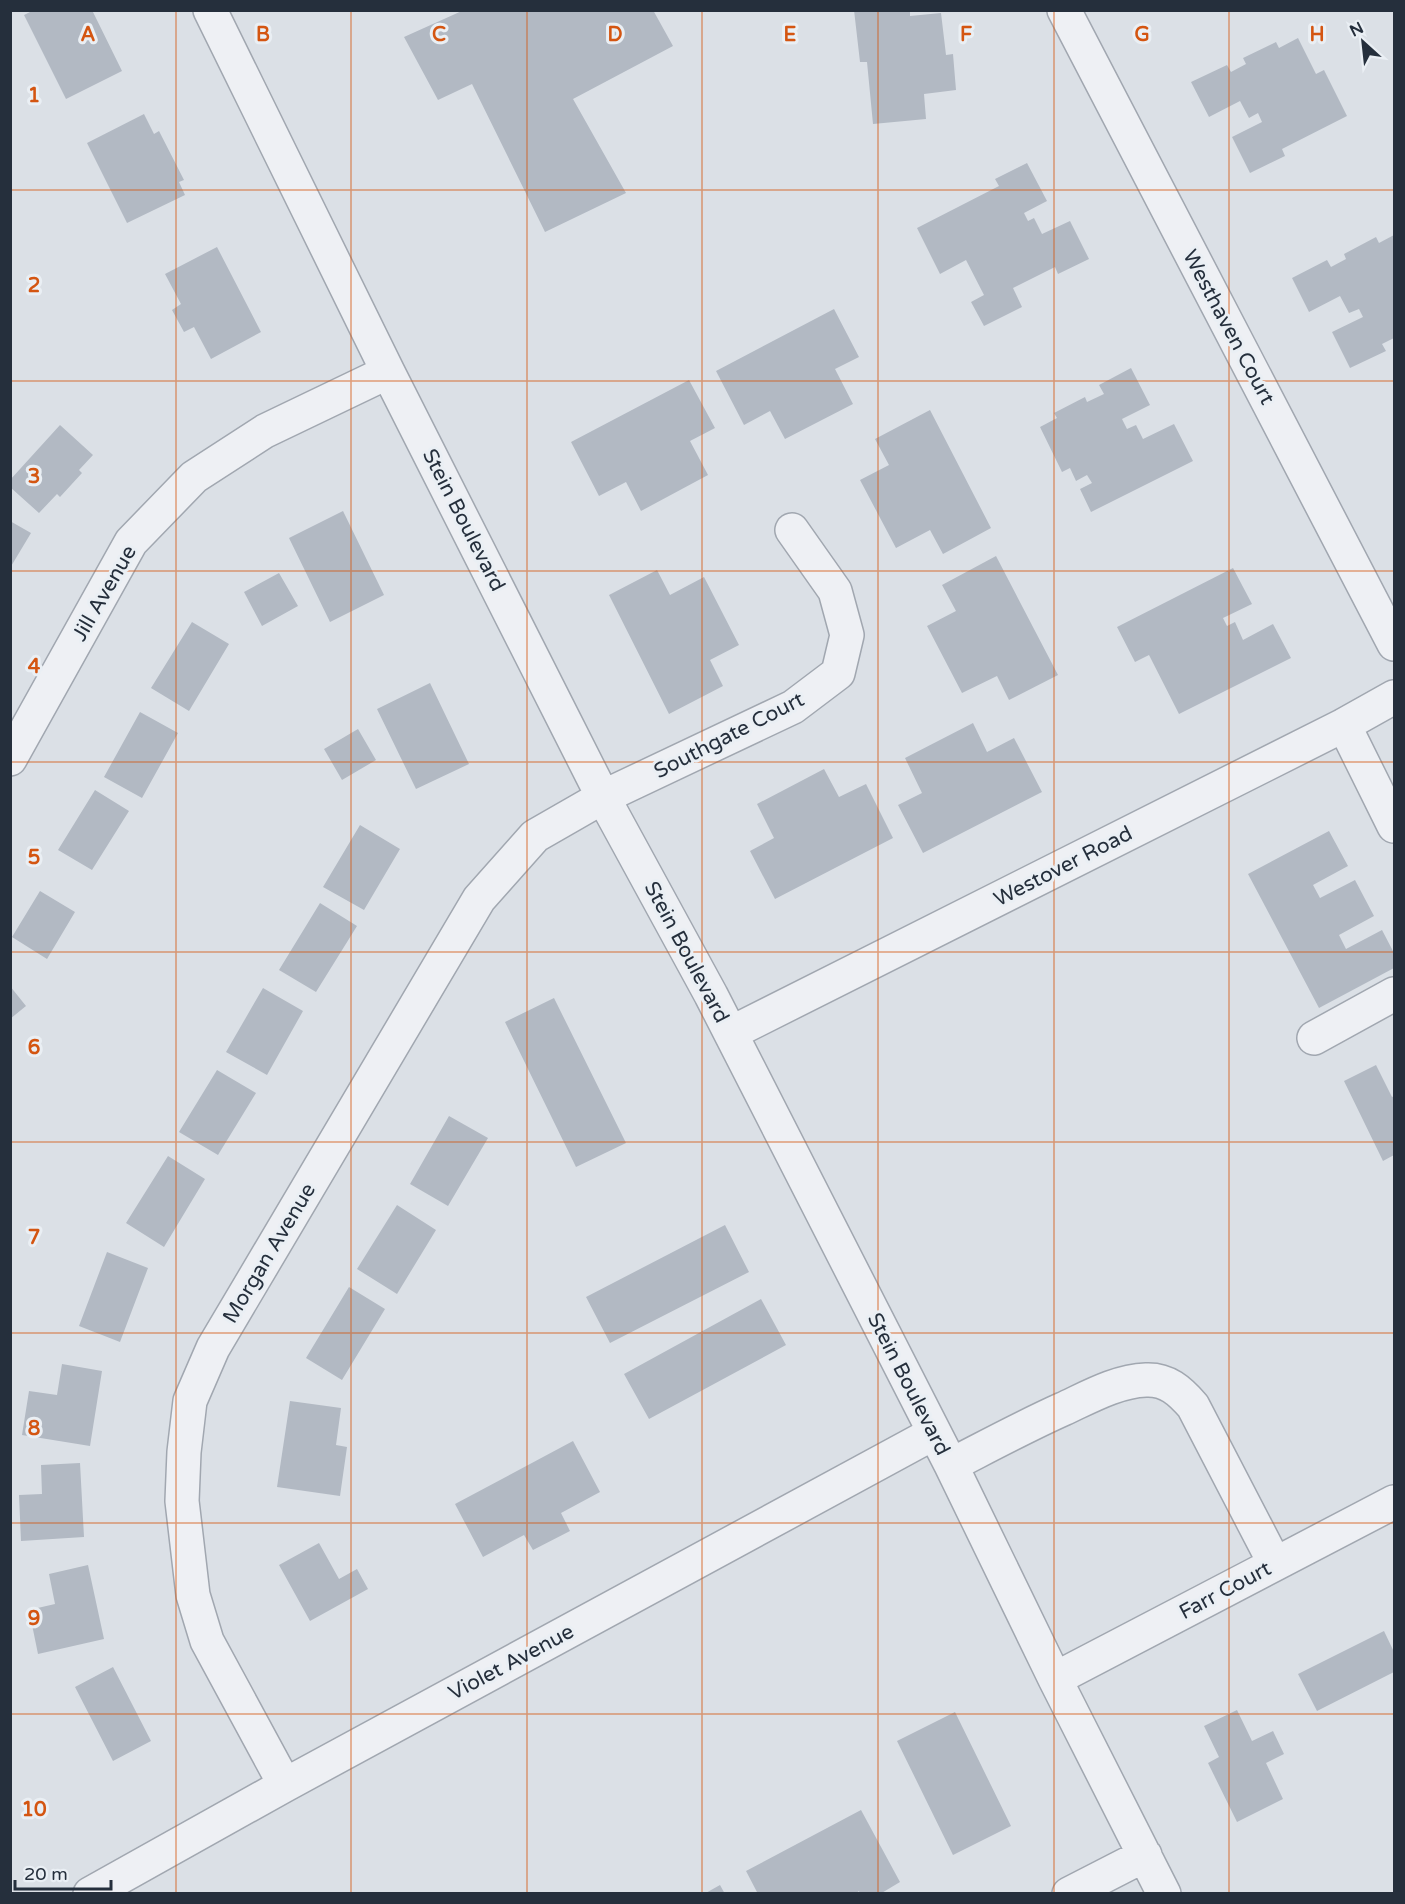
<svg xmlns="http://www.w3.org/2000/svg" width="1405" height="1904" font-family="'Varela Round',sans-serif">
  <rect width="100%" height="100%" fill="#dbe0e6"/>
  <path fill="#b2b9c3" d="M 34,10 L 92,10 L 122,71 L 66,99 L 24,15 Z
    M 464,10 L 653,10 L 673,46 L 573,99 L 626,193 L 545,232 L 472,84 L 438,100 L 404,37 Z
    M 854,10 L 910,10 L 910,16 L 941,13 L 946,55 L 953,54 L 956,90 L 924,94 L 926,119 L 873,124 L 867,62 L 860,62 Z
    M 1298,38 L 1316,74 L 1324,70 L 1347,116 L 1282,149 L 1285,156 L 1250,173 L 1232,137 L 1262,122 L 1258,113 L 1249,118 L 1240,101 L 1209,117 L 1191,82 L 1227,65 L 1231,72 L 1246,64 L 1243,58 L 1276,42 L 1279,48 Z
    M 144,114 L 154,134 L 159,131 L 184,180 L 179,182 L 185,195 L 127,223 L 87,143 Z
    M 1027,163 L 1047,201 L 1024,213 L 1028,221 L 1034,218 L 1042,234 L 1070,221 L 1089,259 L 1058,274 L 1055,267 L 1013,288 L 1022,307 L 984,326 L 971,302 L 984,295 L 966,260 L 940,274 L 917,228 L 999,186 L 995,179 Z
    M 1394,235 L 1394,338 L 1382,344 L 1386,351 L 1350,368 L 1332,332 L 1363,317 L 1359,309 L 1349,313 L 1340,296 L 1309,312 L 1292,278 L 1327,260 L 1331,267 L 1346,259 L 1344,254 L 1376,237 L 1379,243 Z
    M 217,247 L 261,332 L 211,359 L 194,327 L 184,332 L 172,310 L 181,304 L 165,274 Z
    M 834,309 L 859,357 L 835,369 L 853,404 L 785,439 L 770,411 L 744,425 L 716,371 Z
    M 1131,368 L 1150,405 L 1122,419 L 1127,429 L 1136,425 L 1143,439 L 1174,424 L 1193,461 L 1091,512 L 1080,489 L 1092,483 L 1087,475 L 1076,481 L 1070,468 L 1062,472 L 1040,427 L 1057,418 L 1054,413 L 1085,397 L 1087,402 L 1104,394 L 1099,385 Z
    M 689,380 L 715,428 L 690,441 L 708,475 L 641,511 L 626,482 L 599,496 L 571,442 Z
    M 930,410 L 991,528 L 943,554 L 930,530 L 896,548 L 860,480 L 889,465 L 875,439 Z
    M 60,425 L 93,455 L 79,470 L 82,473 L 60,497 L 57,494 L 39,513 L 10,487 L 10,480 Z
    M 343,511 L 384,595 L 330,622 L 289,538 Z
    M 10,521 L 31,533 L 10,568 Z
    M 996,556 L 1058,675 L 1009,700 L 997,676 L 962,693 L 927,626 L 956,611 L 942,585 Z
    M 1233,568 L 1252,604 L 1223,618 L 1227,626 L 1235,622 L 1243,640 L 1273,624 L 1291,658 L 1179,714 L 1149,655 L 1135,662 L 1117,627 Z
    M 657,570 L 670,595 L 704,577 L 739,645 L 710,660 L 723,686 L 669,714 L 609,595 Z
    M 279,573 L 298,606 L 262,626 L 244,592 Z
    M 192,622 L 229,644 L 189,711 L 151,688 Z
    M 430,683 L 469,764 L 416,789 L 377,709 Z
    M 140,712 L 178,733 L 142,798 L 104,777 Z
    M 973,723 L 987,752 L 1014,738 L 1042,792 L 923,853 L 898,805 L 922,793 L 905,758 Z
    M 358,729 L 376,760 L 342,780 L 324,749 Z
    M 824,769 L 839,797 L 866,784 L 893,838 L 775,899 L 750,851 L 774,838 L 757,804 Z
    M 95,790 L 129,811 L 92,870 L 58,850 Z
    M 360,825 L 400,849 L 364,910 L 323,887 Z
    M 1329,831 L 1348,866 L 1313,885 L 1320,898 L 1355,880 L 1374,916 L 1339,935 L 1346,949 L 1382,930 L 1394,953 L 1394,968 L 1319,1008 L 1248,874 Z
    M 40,891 L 75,912 L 47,959 L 12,937 Z
    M 320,903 L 357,926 L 316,992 L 279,970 Z
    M 10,986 L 26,1006 L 10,1019 Z
    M 263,988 L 303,1011 L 267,1075 L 226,1052 Z
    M 554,998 L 626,1143 L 576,1167 L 505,1022 Z
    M 1376,1065 L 1392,1097 L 1394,1096 L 1394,1155 L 1383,1161 L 1344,1081 Z
    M 217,1070 L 256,1093 L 218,1155 L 179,1132 Z
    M 449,1116 L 488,1138 L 448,1206 L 410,1184 Z
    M 168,1156 L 205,1179 L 164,1247 L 126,1223 Z
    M 397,1205 L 436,1230 L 397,1294 L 357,1269 Z
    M 725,1225 L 749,1272 L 610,1343 L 586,1297 Z
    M 107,1252 L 148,1268 L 120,1342 L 79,1326 Z
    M 349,1287 L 385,1309 L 342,1380 L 306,1358 Z
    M 761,1299 L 786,1345 L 649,1419 L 624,1374 Z
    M 62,1364 L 102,1371 L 90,1446 L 22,1435 L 29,1391 L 57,1395 Z
    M 290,1401 L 341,1408 L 336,1445 L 347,1447 L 340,1496 L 277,1487 Z
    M 573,1441 L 600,1492 L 561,1513 L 570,1531 L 533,1550 L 524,1535 L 483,1557 L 455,1504 Z
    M 80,1463 L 84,1537 L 21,1541 L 19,1495 L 42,1494 L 41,1465 Z
    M 319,1543 L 339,1579 L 357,1569 L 368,1589 L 310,1621 L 279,1565 Z
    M 88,1565 L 104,1639 L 38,1654 L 29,1610 L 55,1604 L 49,1574 Z
    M 1384,1631 L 1394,1652 L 1394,1672 L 1317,1711 L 1298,1674 Z
    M 113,1667 L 151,1741 L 113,1761 L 75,1687 Z
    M 1237,1710 L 1252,1741 L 1273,1731 L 1284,1754 L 1266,1763 L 1283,1799 L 1237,1822 L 1208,1763 L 1219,1757 L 1204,1726 Z
    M 955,1712 L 1011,1826 L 953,1855 L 897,1741 Z
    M 861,1810 L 900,1882 L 880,1894 L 860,1894 L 859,1891 L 855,1894 L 758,1894 L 746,1871 Z
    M 720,1885 L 725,1894 L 704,1894 Z"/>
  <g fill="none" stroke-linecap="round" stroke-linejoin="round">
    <g stroke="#a1a7b0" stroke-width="36">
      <path id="minor" d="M 210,10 L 388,372 L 603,797 L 711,995 L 951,1465 L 1055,1679 L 1164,1894
        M 1064,10 L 1394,644
        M 1344,725 L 1394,826
        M 10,759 L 131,542 L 194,477 L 265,431 L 388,372
        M 731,1033 L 1344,725 L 1394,697
        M 1314,1038 L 1394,994
        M 951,1465 C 988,1446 1025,1426 1063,1409 C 1089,1397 1117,1381 1146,1380 C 1167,1379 1180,1391 1193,1406 L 1275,1564
        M 1055,1679 L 1394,1502
        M 285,1785 L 207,1641 L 193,1595 L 182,1501 L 184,1452 L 190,1401 L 213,1348 L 479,899 L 535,836 L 603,797 L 793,707 L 838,673 L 847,635 L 835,591 L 792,530
        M 90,1894 L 285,1785 L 934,1433
        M 1069,1894 L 1145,1855"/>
    </g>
    <use href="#minor" stroke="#eef0f4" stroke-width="33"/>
  </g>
  <path fill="none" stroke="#d45511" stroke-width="1.5" stroke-opacity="0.55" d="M 176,10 L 176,1894M 351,10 L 351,1894M 527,10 L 527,1894M 702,10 L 702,1894M 878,10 L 878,1894M 1054,10 L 1054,1894M 1229,10 L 1229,1894M 10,190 L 1394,190M 10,381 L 1394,381M 10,571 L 1394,571M 10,762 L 1394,762M 10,952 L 1394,952M 10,1142 L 1394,1142M 10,1333 L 1394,1333M 10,1523 L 1394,1523M 10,1714 L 1394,1714"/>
  <g text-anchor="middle" stroke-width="6" stroke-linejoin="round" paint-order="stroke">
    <g font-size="21" fill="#252f3c" stroke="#eaeff4">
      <text transform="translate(1229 327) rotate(62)" y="7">Westhaven Court</text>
      <text transform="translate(464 520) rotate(63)" y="7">Stein Boulevard</text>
      <text transform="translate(104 593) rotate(-60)" y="7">Jill Avenue</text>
      <text transform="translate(729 735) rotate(-27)" y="7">Southgate Court</text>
      <text transform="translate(1063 866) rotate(-27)" y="7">Westover Road</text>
      <text transform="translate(687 952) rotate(62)" y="7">Stein Boulevard</text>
      <text transform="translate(269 1253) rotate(-59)" y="7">Morgan Avenue</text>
      <text transform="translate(909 1384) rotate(63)" y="7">Stein Boulevard</text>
      <text transform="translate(1225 1590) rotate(-28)" y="7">Farr Court</text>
      <text transform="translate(511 1662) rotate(-28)" y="7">Violet Avenue</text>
    </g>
  </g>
  <g font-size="20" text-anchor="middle" font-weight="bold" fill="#d45511" stroke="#eaeff4" stroke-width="6" stroke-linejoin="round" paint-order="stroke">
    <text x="88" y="41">A</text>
    <text x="263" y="41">B</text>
    <text x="439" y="41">C</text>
    <text x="615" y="41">D</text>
    <text x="790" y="41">E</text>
    <text x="966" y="41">F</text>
    <text x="1142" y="41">G</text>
    <text x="1317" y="41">H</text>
    <text x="34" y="102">1</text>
    <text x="34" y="292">2</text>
    <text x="34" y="483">3</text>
    <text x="34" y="673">4</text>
    <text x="34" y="864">5</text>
    <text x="34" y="1054">6</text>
    <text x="34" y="1244">7</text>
    <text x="34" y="1435">8</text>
    <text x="34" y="1625">9</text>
    <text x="34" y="1816">10</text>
  </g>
  <rect width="1405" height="1904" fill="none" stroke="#252f3c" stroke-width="24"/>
  <g transform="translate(1363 42) rotate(333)" stroke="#eaeff4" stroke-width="4.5" paint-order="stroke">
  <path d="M0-4.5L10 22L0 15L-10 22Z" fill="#252f3c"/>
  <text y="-9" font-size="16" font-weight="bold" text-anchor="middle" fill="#252f3c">N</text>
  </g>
  <path d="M15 1880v9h96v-9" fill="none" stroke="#252f3c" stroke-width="3"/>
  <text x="24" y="1880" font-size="18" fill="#252f3c" stroke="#eaeff4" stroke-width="4.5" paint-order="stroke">20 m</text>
</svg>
